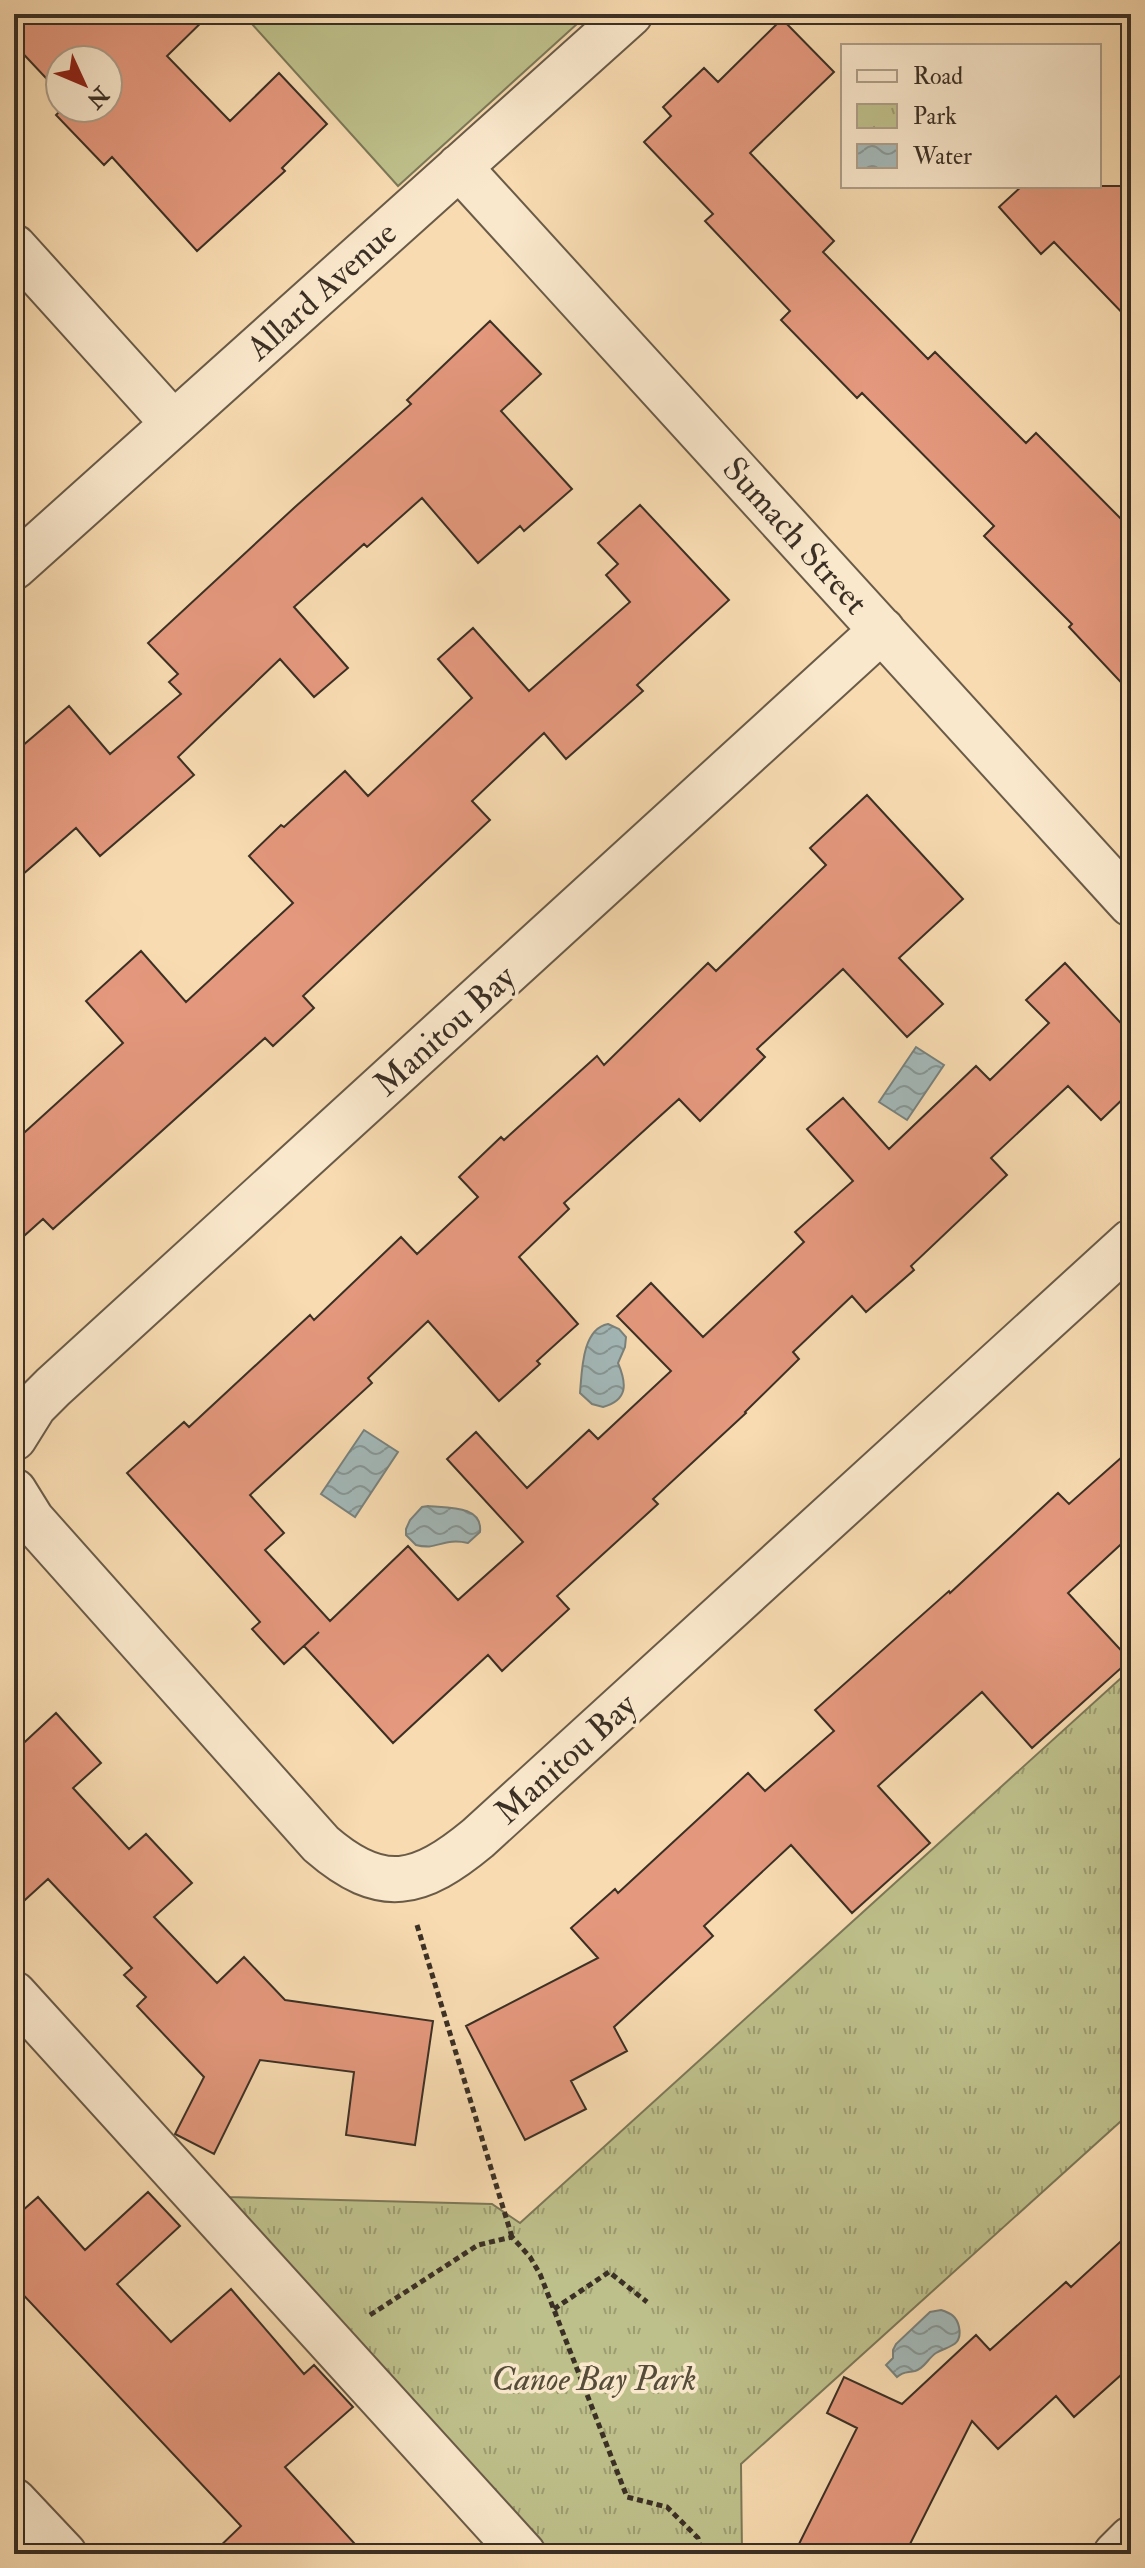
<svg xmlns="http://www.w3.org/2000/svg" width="1145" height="2568" font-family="'IM FELL Double Pica',serif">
  <defs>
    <pattern id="park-tufts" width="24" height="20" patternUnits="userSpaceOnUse" patternTransform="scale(2)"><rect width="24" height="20" fill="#bec08b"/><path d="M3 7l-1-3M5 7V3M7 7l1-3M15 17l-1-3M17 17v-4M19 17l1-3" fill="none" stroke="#9c9c71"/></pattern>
    <pattern id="water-waves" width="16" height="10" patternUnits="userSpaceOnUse" patternTransform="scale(2)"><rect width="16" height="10" fill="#a3b8b8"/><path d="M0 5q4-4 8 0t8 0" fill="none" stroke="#869695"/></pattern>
  </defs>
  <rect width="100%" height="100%" fill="#f8dbb1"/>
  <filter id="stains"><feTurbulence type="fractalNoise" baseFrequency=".0025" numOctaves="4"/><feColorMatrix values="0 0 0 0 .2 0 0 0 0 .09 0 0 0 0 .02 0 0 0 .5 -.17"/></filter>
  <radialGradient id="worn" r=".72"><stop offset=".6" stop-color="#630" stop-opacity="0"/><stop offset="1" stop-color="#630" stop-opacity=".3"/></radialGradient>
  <path fill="#bec08b" stroke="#7c7858" stroke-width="2" d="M 243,14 L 588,14 L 398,186 Z"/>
  <path fill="url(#park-tufts)" stroke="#7c7858" stroke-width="2" d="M 1131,1669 L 1131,2112 L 741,2464 L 742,2554 L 523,2554 L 194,2193 L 229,2197 L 492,2204 L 520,2223 Z"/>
  <path fill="url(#water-waves)" stroke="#79827d" stroke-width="2" d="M 916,1047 L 944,1065 L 907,1120 L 879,1102 Z
    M 608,1324 L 619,1329 L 626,1337 L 625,1347 L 618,1363 C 627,1384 628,1400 603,1407 L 592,1404 L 580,1393 C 582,1370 582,1329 608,1324 Z
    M 364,1430 L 398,1452 L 355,1517 L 321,1494 Z
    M 428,1506 C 447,1508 483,1505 480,1532 L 468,1543 C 443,1537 437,1551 416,1545 L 406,1535 L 406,1529 L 410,1520 L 422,1507 Z
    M 941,2310 C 951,2313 957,2317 959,2327 C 963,2347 947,2346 936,2353 C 928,2358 925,2368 915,2371 C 907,2373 904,2371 897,2377 L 886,2365 L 893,2358 L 893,2350 L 896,2344 L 930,2312 Z"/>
  <path fill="#e4987d" stroke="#3b3025" stroke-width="2" d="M 14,14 L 210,14 L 167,56 L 230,121 L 279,73 L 327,124 L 282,168 L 285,171 L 197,251 L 112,157 L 104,165 L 56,115 L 63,108 L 108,108 L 108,60 L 60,60 L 60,93 L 14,44 Z
    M 782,19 L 834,72 L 750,153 L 834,241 L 823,252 L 928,359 L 935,352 L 1026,443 L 1036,433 L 1131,529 L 1131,693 L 1069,627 L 1072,624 L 984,536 L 994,526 L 862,393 L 857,398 L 781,320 L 790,311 L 705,221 L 713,214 L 644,142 L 671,116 L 663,107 L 704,68 L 718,82 Z
    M 1022,186 L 1131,186 L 1131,322 L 1054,242 L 1041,254 L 999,207 Z
    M 490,321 L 541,374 L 501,411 L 572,489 L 524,531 L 520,526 L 478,563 L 422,498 L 367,547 L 364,544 L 294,607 L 348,668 L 314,697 L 280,659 L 178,757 L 194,775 L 100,856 L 76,828 L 14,882 L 14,753 L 69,706 L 110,754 L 181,694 L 169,682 L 178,674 L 148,643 L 295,507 L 411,404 L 407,400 Z
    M 640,505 L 729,600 L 637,685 L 643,691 L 566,759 L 544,733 L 472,801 L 490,820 L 303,996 L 314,1008 L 273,1046 L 265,1038 L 53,1229 L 43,1219 L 14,1245 L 14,1142 L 123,1043 L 86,1001 L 141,951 L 186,1002 L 293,903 L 249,856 L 281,825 L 284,827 L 345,771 L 368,796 L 472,698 L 438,659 L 473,628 L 529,691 L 630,602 L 606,575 L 618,564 L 598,543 Z
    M 867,795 L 963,899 L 899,958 L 943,1004 L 907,1037 L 843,969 L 757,1049 L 765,1057 L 700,1121 L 679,1099 L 564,1203 L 569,1209 L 519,1257 L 578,1324 L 537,1361 L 540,1364 L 499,1401 L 428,1321 L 368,1378 L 372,1383 L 250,1495 L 284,1533 L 265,1550 L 330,1621 L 408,1546 L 458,1600 L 523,1542 L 447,1459 L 476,1432 L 527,1488 L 589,1430 L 598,1439 L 671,1371 L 617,1316 L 651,1283 L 703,1337 L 804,1242 L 795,1232 L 853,1181 L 807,1129 L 843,1098 L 889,1149 L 976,1066 L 990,1080 L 1049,1023 L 1026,1000 L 1065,963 L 1131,1034 L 1131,1091 L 1101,1120 L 1068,1086 L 991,1158 L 1007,1175 L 911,1266 L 914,1270 L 866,1312 L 852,1296 L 793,1352 L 799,1359 L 745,1412 L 746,1413 L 653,1499 L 658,1504 L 557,1596 L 569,1609 L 502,1671 L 488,1655 L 393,1743 L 304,1646 L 319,1632 L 284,1664 L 252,1629 L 260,1622 L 127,1473 L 184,1422 L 189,1427 L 310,1315 L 314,1320 L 401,1237 L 417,1254 L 478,1197 L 459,1177 L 501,1137 L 504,1140 L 597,1056 L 604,1065 L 708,963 L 716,971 L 826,865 L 810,848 Z
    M 1131,1449 L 1131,1535 L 1068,1593 L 1130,1660 L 1032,1748 L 982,1692 L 878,1786 L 930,1843 L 852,1913 L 791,1845 L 704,1926 L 713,1936 L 614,2027 L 627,2051 L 571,2081 L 586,2109 L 525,2140 L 466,2026 L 598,1958 L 571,1928 L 615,1889 L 618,1893 L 748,1773 L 765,1791 L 834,1731 L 815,1710 L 949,1591 L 950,1593 L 1058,1493 L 1069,1504 Z
    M 56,1713 L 101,1763 L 73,1788 L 129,1849 L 146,1834 L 192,1883 L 154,1917 L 217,1983 L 244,1957 L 285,2000 L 433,2021 L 415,2145 L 346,2135 L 354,2072 L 260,2060 L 214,2154 L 175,2134 L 204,2077 L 137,2006 L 146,1997 L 124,1975 L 132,1968 L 48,1879 L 14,1910 L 14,1752 Z
    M 148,2192 L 180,2226 L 117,2284 L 171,2342 L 231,2289 L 304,2374 L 314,2365 L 353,2407 L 285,2467 L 364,2554 L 212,2554 L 241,2526 L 14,2285 L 14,2218 L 38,2197 L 85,2250 Z
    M 1131,2232 L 1131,2366 L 1074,2417 L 1056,2396 L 998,2449 L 972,2421 L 905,2554 L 794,2554 L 857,2428 L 827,2413 L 844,2377 L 902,2404 L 976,2335 L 990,2350 L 1066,2282 L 1071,2287 Z"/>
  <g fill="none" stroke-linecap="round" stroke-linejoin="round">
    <g stroke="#6a5b48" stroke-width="48">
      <path id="minor" d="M 459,167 L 1131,904
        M 14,247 L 173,423
        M 14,567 L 630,14
        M 14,1438 L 34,1406 L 53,1387 L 882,630
        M 14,1491 L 32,1520 L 321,1844 C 382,1897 420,1886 478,1838 L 1131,1242
        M 14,1994 L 523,2554
        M 14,2501 L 64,2554
        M 1116,2554 L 1131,2539"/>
    </g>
    <path stroke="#3b3025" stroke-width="5" stroke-dasharray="6 4" stroke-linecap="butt" d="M 417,1925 L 512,2237
      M 554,2309 L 609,2272 L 647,2302
      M 370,2315 L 478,2245 L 512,2237 L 530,2257 L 540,2274 L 627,2497 L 667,2507 L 698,2538 L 702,2554"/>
    <use href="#minor" stroke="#fae8cc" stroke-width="44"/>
  </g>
  <g text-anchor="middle" stroke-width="7" stroke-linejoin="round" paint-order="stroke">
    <g font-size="34" fill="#3b3025" stroke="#fae8cc">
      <text transform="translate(321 290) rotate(-42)" y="12">Allard Avenue</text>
      <text transform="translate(796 535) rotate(48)" y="12">Sumach Street</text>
      <text transform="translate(444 1030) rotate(-42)" y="12">Manitou Bay</text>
      <text transform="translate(565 1758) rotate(-42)" y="12">Manitou Bay</text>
    </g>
    <g font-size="34" font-style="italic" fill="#554d39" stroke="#fae8cc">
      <text x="594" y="2390">Canoe Bay Park</text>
    </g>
  </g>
  <rect width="1145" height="2568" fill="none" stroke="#f8dbb1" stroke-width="48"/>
  <rect x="16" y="16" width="1113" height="2536" fill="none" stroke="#3b3025" stroke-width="4"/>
  <rect x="24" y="24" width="1097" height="2520" fill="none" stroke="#3b3025" stroke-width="2"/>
  <rect x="841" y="44" width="260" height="144" fill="#fae8cc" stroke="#ae9e89" stroke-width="2"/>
  <rect x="857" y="70" width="40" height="12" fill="#fae8cc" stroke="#ae9e89" stroke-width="2"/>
  <text x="913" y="84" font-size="24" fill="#3b3025">Road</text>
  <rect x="857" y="104" width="40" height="24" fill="url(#park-tufts)" stroke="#ae9e89" stroke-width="2"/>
  <text x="913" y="124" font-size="24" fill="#3b3025">Park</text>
  <rect x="857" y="144" width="40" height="24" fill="url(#water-waves)" stroke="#ae9e89" stroke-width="2"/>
  <text x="913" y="164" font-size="24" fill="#3b3025">Water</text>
  <g transform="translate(84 84) rotate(134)"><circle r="38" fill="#fae8cc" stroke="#ae9e89" stroke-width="2"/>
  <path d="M0-6L14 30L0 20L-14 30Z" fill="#8f2418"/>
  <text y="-12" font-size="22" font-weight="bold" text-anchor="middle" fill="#3b3025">N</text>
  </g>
  <rect width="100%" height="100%" filter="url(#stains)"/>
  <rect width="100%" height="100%" fill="url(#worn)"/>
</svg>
